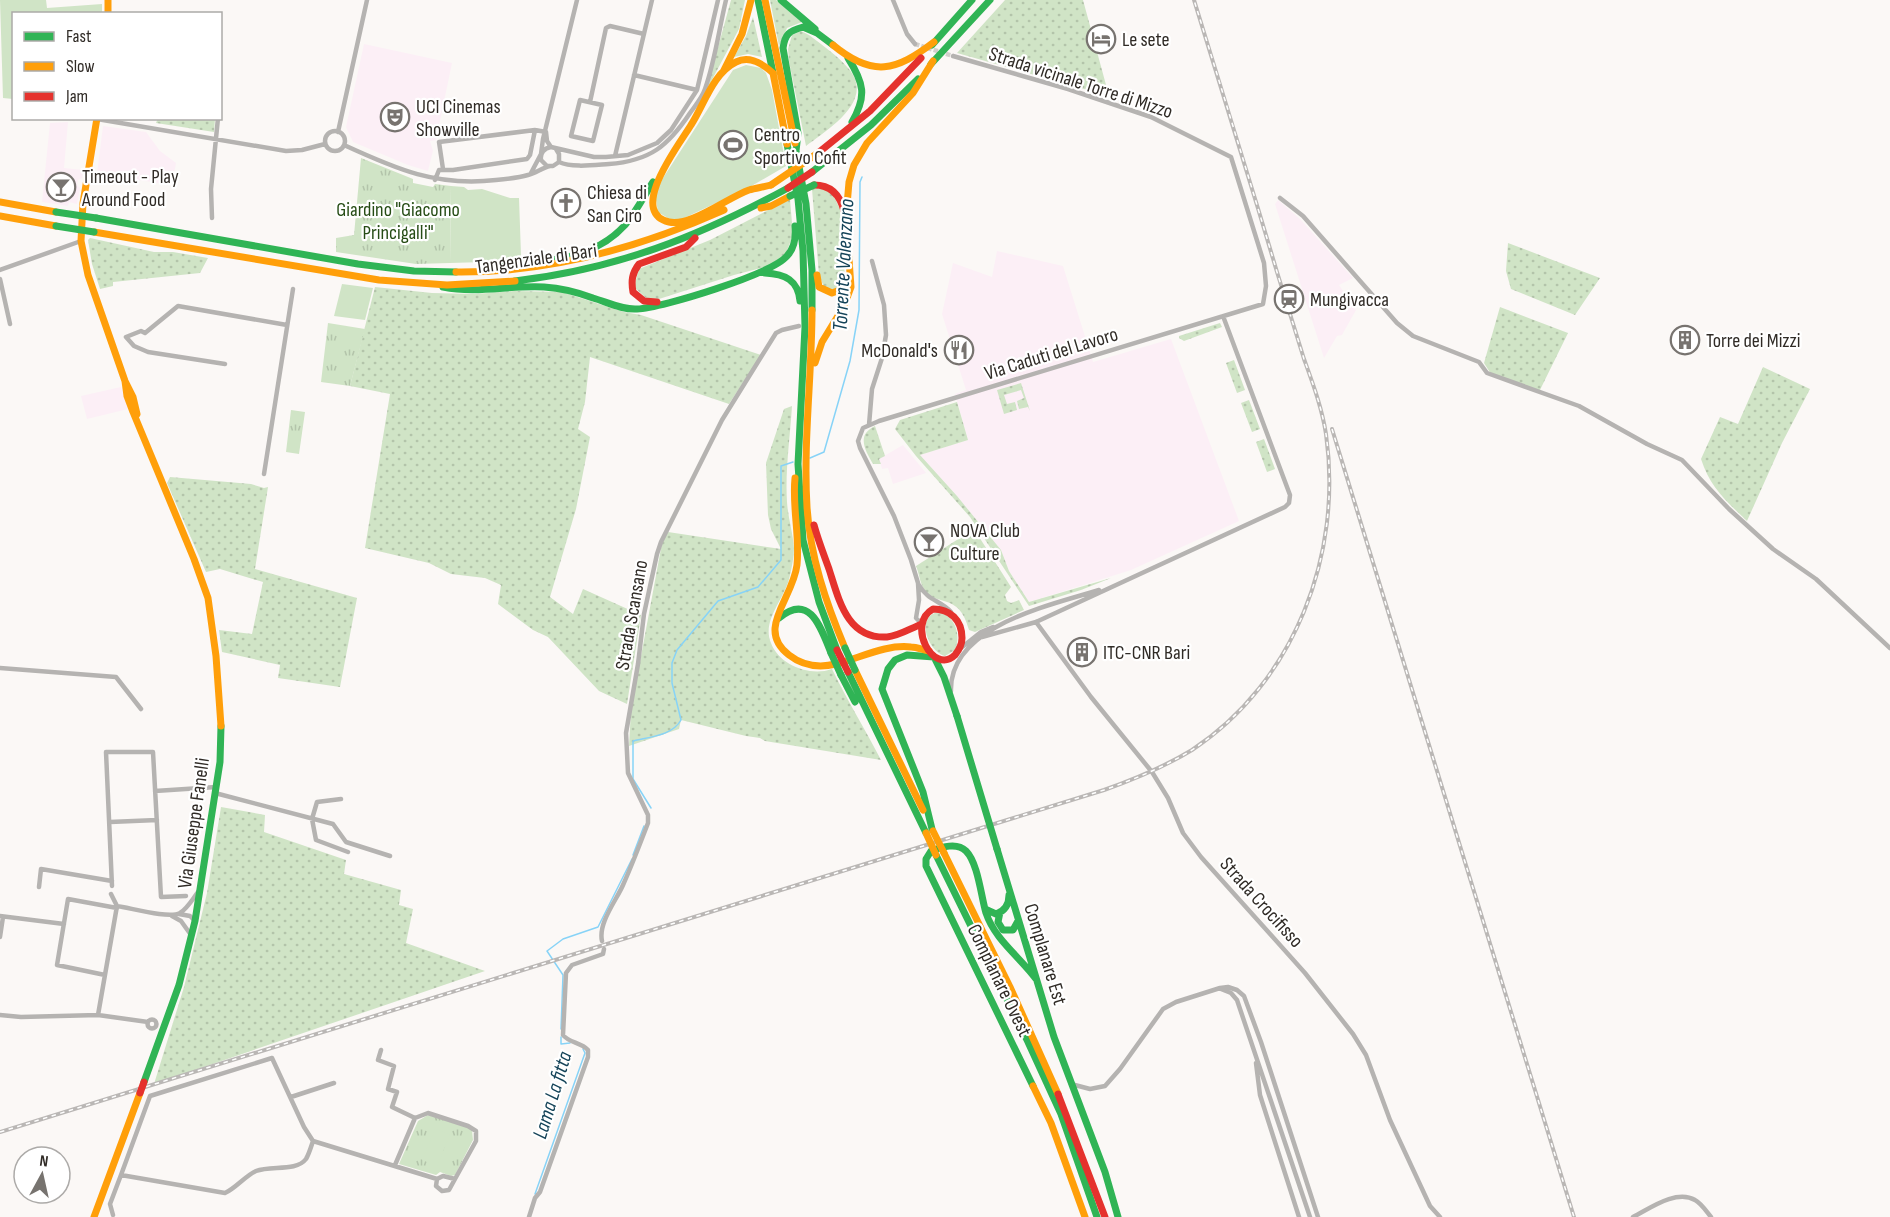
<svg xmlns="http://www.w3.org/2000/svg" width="1890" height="1217" font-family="'Sofia Sans Condensed',sans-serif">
  <defs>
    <pattern id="grass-dots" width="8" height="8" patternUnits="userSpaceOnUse" patternTransform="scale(1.5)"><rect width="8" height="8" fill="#d0e4c6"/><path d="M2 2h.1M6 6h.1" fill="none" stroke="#b3c4aa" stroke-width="1.8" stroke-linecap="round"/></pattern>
    <pattern id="park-tufts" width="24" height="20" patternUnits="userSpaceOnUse" patternTransform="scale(1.5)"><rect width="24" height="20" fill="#d0e4c6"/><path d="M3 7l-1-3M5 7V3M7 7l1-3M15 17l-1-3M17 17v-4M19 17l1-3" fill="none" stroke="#b3c4aa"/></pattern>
  </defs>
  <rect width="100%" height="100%" fill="#fbf8f6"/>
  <path fill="#fceff6" d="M 364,44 L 452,63 L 436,140 L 430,141 L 433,151 L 428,171 L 408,165 L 353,142 L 346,127 Z
    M 68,122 L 64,168 L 83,170 L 82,178 L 78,180 L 77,185 L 80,188 L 77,204 L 69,202 L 68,206 L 42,202 L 50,123 Z
    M 103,126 L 146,132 L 160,151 L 176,163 L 172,185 L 97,174 Z
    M 1278,200 L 1300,219 L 1353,278 L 1339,285 L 1356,310 L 1342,335 L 1337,336 L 1324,358 L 1275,204 Z
    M 997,251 L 1063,266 L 1093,362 L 1171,339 L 1239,521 L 1131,570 L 1029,602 L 1009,571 L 1001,550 L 957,496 L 920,455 L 968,440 L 955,394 L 966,390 L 942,314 L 953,263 L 992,277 Z
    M 121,387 L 128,409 L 87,419 L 81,396 Z
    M 903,445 L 926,473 L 893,484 L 888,468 L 882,469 L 879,459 Z"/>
  <path fill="url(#grass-dots)" d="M 731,0 L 745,0 L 739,29 L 706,91 Z
    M 770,0 L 776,0 L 802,22 L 787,28 L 779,46 Z
    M 1005,0 L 1083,0 L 1109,96 L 957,53 Z
    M 753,17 L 762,57 L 748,54 L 734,57 L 746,36 Z
    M 801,31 L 809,35 C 822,45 837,55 848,68 C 877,100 827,130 806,146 L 789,61 L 788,49 L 792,35 Z
    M 158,118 L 215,119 L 214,132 L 156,123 Z
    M 817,188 L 831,191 L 840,209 L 845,279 L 835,290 L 824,287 L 819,275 L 812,189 Z
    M 790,199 L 793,235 L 786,253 L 769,266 L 734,275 L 659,299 L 646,298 L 634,287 L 639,269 L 710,240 Z
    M 90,238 L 154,252 L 173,252 L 208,258 L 200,273 L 113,282 L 113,286 L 100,289 L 92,264 L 88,240 Z
    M 1508,243 L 1600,278 L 1575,315 L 1511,289 L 1506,271 Z
    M 375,287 L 432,293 L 475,294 L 514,291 L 562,292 L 624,312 L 641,315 L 761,355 L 729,404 L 590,357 L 585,402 L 578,429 L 590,437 L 576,509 L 550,597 L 573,614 L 583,589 L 641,615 L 627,704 L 599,691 L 548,637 L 533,630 L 498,604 L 501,585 L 485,578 L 451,574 L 429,563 L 365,548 L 390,394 L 350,386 Z
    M 1500,307 L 1568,333 L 1539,392 L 1491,374 L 1484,363 Z
    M 1220,323 L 1222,327 L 1184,341 L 1179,338 L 1179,336 Z
    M 1234,360 L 1245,390 L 1237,393 L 1226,363 Z
    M 1763,367 L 1810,389 L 1782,443 L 1747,521 C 1726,501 1710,487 1701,459 L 1720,417 L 1738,424 Z
    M 1021,383 L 1030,411 L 1028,407 L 1019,409 L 1017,401 L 1024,398 L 1021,390 L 1004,395 L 1007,404 L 1015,402 L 1017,410 L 1004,414 L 997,390 Z
    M 1249,400 L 1260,429 L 1252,432 L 1241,403 Z
    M 957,402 L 968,440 L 920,455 L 957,496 L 1001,550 L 1009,571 L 1029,602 L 1111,578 L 1081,590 L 1029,606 L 970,517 L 916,456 L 895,429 L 900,420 Z
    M 792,406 C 790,438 785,471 787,502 C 788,518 793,533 794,548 C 794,557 792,566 790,575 C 786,598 761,620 771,643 C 779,665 810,677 832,669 C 847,700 865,729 881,760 L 765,741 L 760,738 L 746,736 L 681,720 L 679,729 L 629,746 L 631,710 L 662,543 L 668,532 L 781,549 L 771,529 L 768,515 L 766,463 L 784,409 Z
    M 875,426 L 885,456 L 879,459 L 881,464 L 873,464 C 865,450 856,435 875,426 Z
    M 1264,439 L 1275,469 L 1267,472 L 1256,442 Z
    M 170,477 L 251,484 L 264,488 L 268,487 L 255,569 L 357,598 L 340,687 L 278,678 L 280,665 L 222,652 L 219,630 L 252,634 L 263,582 L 220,569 L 206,572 L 167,483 Z
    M 974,529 L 1011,587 L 1005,595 L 1007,601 L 1011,603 L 1019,600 L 1024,610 L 975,632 L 969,630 C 959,591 936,608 924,589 C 920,583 919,573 916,566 Z
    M 938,612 C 956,616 961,635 955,650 L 945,656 C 928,651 915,617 938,612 Z
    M 221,807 L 265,815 L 264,832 L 346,860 L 344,874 L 401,890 L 399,905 L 413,909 L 406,943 L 485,971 L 154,1084 L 184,987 L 207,893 Z"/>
  <path fill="url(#park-tufts)" d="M 361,158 L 413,179 L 413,183 L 433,187 L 435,184 L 451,186 L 450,263 L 416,264 L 336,252 L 336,238 L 354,235 Z
    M 328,323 L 365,329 L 350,386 L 321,382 Z
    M 291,410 L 305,412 L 299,454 L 286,452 Z
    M 428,1115 L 467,1127 L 472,1130 L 473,1140 L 455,1175 L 451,1176 L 440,1172 L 436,1175 L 399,1164 L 418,1121 Z"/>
  <path fill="#d0e4c6" d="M 0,0 L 46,0 L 47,8 L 102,4 L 102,13 L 14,14 L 13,99 L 3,98 Z
    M 746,65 L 761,68 L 766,73 L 772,90 L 786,166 L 748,188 L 680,220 L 671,220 L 658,212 L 655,194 L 663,178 L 733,70 Z
    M 451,186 L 464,187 L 468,190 L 482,189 L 510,198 L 519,198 L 521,255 L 519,261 L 450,263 Z
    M 342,284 L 373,288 L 365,320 L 334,316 Z
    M 435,1129 L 450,1135 L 437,1166 L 422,1160 Z"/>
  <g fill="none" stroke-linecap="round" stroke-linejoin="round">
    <path stroke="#87d3f7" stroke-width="1.5" d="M 810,458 L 824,452 L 850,361 L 859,310 L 860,182 L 862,177
      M 651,808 L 633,779 L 633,741 C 649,737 672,736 681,720 L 672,683 L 672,663 L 677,650 L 718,601 L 758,587 L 781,560 L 781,466 L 793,462
      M 633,855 L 644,826
      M 561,1029 L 563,975 L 547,951 L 563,939 L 598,927 L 632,859
      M 561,1037 L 561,1044 L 570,1043
      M 535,1194 L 585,1053 L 583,1049"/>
    <path stroke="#d2cfcc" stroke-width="4.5" stroke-dasharray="4.5 2" stroke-linecap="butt" d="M 915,44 L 953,56"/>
    <path stroke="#b5b3b1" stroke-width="4.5" d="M 893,0 L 907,34 L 915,44
      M 634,75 L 697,90
      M 580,100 L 602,105 L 593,141 L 571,136 Z
      M 590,102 L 606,28 L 610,26 L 644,34
      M 97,119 L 286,151 L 302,150 L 325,144
      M325 141a10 10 0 1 1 20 0a10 10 0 1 1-20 0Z
      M 338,132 L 367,0
      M 546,132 L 547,141 L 551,147 L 594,157 L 606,157 L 628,155 L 657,143 L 671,130 L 697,90 L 718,0
      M 344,145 C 396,169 437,187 496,180 C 507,179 518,178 528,175 C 536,173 542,168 550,166
      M 551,147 C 544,148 540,153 541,160 L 547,166 L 553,166 L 559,162 L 559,154 L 556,149
      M 615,156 L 652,0
      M 559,162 C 572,168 594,165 609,164 C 650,161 668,146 690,113 C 695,106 702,98 705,89 C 715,61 719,29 726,0
      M 443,169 L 439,142 L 535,130 L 546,132
      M 531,173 L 541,154 L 543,139 L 577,0
      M 435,180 L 439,170 L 453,170 L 527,159 L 530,155 L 535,130
      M 1280,198 L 1303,216 L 1397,323 L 1413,336 L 1479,362 L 1487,373 L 1579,406 L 1647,444 L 1682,460 L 1729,509 L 1773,549 L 1816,579 L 1890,648
      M 212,218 L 211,189 L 218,118
      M 0,270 L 81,241
      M 0,279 L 10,324
      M 225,364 L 148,352 L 134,346 L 126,337 L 141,331 L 145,333 L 178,306 L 287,325
      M 869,425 L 872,389 L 882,358 L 886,335 L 884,305 L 872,261
      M 264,474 L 293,289
      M 919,585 C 928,601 940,600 951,612
      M 1036,622 L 1091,697 L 1152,772 L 1168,798 L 1183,833 L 1201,857 L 1305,973 L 1353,1034 L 1366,1055 L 1390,1120 L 1430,1206 L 1440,1217
      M 922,624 L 916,618 L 919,600 L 918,583 L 911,560 L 894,516 L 860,448 L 858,441 L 863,428 L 879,421 L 1263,304 L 1266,286 L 1264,263 L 1231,157 L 1151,117 L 1068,89 L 953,56
      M 982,637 L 1036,622 L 1285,507 L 1289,503 L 1290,495 L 1223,316
      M 961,648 L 981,632 L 993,627
      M 0,668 L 116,677 L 141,709
      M 951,691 C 949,626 1051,605 1099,590
      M 155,791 L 216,787
      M 215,793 L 333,824 L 346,842 L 390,856
      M 341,799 L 317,802 L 312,819 L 316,840 L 348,852
      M 110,822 L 157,820
      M 112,886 L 106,752 L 153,752 L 161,897 L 186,896
      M 39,887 L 41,869 L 112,881
      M 117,906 C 131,908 169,919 180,913 C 188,908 193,898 199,891
      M 179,914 L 190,916 L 195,921
      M 0,916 L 64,924
      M 172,916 L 181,921 L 191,935
      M 0,937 L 3,917
      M 602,941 C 598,923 616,901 623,885 C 632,865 640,844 648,823 L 648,815 L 628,773 L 626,733 L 638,664 L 644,614 L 657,554 L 661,542 L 722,420 L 776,333 L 782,330 L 799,326
      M 105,975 L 57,965 L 68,899 L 117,908
      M 1221,989 L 1231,993 L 1237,1000 L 1310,1217
      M 0,1015 L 21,1017 L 98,1015 L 117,906 L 111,894
      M 98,1015 L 148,1022
      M147.5 1024a4.5 4.5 0 1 1 9 0a4.5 4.5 0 1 1-9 0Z
      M 381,1050 L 378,1060 L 394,1066 L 388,1089 L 397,1092 L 392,1107 L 415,1118
      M 1256,1063 L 1260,1095 L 1299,1217
      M 1071,1084 L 1090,1089 L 1105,1086 L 1120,1069 L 1163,1009 L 1176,1002 L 1220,988 L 1228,987 L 1237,990 L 1244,996 L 1261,1042 L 1318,1217
      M 291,1097 L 334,1083
      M 395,1165 L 415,1118 L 428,1113 L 468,1126 L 476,1131 L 476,1141 L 455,1179 L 443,1176 L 437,1179
      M 121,1175 L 150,1096 L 272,1058 L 304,1127 L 313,1141 L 437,1179 L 436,1186 L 442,1191 L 449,1190 L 455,1179
      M 113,1215 L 110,1204 L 121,1175 L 225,1193 C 236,1188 245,1176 256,1171 C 271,1165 296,1172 306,1159 C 309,1154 311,1147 313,1141
      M 529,1217 L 535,1198 L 540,1192 L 588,1057 L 588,1050 C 581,1042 569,1043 563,1035 L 566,973 L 572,965 L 603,954 L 604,949
      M 1633,1217 C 1649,1209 1676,1189 1695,1200 C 1701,1203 1707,1212 1711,1217"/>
    <path stroke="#30b455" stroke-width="7" d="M 758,0 L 773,73
      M 781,0 L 815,29
      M 932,45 L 972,0
      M 848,58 C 864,83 867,96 852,122
      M 931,64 L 990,0
      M 787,144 L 798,199 L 803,251 L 805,327 L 798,464 L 803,540 L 819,602 L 837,650
      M 812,172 L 871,125 L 918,79
      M 96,218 L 358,264 L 414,271 L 456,272
      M 499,264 C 543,262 593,261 625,225 C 636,212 644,196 653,182
      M 765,273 C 785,274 798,280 800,301
      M 515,281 C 617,269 698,237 788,188
      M 443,287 C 477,294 510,285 544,287 C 560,288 577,292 593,298 C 607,302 622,310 637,309 C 662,308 772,274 787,256 C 795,248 796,237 795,226
      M 812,310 L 812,270 L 806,204 L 796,151 L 798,133 L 783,48 C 785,34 789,31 803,27 L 817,33 L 833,45
      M 779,618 C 810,592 821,628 831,653
      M 934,657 L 944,677 L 957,716
      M 848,672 L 926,833
      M 841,675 L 855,702
      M 932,829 L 923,792 L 882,689 L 888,669 L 895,660 L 907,655 L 934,657
      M 997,849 L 1054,1037 L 1105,1172 L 1118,1217
      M 936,855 L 1028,1042 L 1061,1114 L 1097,1217
      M 985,909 L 996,914 C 1005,911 1009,905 1009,895
      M 1000,912 L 998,922 L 1003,930 L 1013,930 L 1018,921
      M 144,1082 L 179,985 L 195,921 L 220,762 L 221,726
      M 1033,1086 L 926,866 L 926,859 L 931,851 C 942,847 957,842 966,851 C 978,863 981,896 986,913 C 995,940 1020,957 1036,979"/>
    <path stroke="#ff9f0a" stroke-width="7" d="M 108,0 L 108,14
      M 765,0 L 795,143
      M 833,45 C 873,78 896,71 934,42
      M 724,70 L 742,34 L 751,0
      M 97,118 L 83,203 L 81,241 L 88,275 L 125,381 L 133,397 L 137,414
      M 771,185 C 764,187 756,188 749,190 C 727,198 690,227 669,222 C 626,212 681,142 691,125 C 704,105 713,73 736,62 C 750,55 763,64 773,73 L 787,144
      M 0,202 L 56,212
      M 761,208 L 771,206 L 790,196
      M 0,216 L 56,226
      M 94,232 L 379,280 L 447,285 L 515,281
      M 456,272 C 550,273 639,248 724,210
      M 817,275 L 819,287 L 832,293 L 840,290 L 849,278
      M 812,310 C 812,376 803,442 807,507 C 810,556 826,603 845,648
      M 815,363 L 822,342 L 844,306 L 851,287 L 846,217 L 849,182 L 854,165 L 867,143 L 913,93 L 933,61
      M 125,381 L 127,396 L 133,412 L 194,559 L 208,598 L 216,656 L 221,726
      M 795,478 C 792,507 800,536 797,565 C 793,599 755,629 789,655 C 803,666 819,668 836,664 C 860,658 886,644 911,647 C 917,647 923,650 929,651
      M 855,670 L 923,810
      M 944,853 L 1010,987 L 1058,1094
      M 1033,1086 L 1051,1123 L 1085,1217
      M 94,1217 L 140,1093"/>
    <path stroke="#e5322d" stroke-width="7" d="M 818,153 L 870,111 L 921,58
      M 814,185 C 831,185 840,195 844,211
      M 657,302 L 644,301 L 633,292 C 631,281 632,273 639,264 L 686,247 L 695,238
      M 814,525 C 818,540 824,555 829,569 C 839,600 847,639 887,637 C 899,636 911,628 922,624
      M 933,609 C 950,609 962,620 962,638 C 962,644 959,650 955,655 C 933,676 906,624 933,609 Z
      M 1058,1094 L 1105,1217"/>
    <g stroke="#bab7b5" stroke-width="4">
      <path id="rail" d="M 1332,429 L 1574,1217
        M 0,1132 L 1104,790 C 1135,779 1164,767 1192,750 C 1295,682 1343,554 1326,434 C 1322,408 1313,384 1304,359 C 1295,330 1286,301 1277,272 C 1250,181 1222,90 1194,0"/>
    </g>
    <use href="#rail" stroke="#fff" stroke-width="1.5" stroke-dasharray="4.5" stroke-linecap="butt"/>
    <path stroke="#30b455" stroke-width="7" d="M 790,196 L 814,185
      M 56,212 L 96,218
      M 56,226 L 94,232
      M 845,648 L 855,670
      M 831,653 L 841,675
      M 957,716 L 997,849"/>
    <path stroke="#ff9f0a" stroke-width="7" d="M 771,185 L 818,153
      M 933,831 L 944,853
      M 926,833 L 936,855"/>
    <path stroke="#e5322d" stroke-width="7" d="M 788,188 L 812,172
      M 837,650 L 848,672
      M 140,1093 L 144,1082"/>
  </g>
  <defs>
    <g id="hotel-ring" transform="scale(1.5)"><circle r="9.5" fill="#fff" stroke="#77736f" stroke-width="1.5"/><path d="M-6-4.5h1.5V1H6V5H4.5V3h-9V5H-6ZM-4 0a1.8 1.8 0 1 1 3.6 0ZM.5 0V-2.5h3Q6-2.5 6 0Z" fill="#77736f"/></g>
    <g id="theatre-ring" transform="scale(1.5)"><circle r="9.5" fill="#fff" stroke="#77736f" stroke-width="1.5"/><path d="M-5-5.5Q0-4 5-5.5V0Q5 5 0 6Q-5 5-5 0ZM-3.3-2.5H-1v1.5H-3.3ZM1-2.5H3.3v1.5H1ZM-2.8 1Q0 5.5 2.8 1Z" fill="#77736f"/></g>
    <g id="stadium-ring" transform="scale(1.5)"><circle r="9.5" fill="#fff" stroke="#77736f" stroke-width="1.5"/><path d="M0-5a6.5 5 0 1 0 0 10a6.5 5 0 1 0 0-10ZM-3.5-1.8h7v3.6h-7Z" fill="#77736f"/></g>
    <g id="bar-ring" transform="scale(1.5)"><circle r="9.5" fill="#fff" stroke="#77736f" stroke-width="1.5"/><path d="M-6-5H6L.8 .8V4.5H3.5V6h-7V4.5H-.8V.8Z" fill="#77736f"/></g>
    <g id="church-ring" transform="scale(1.5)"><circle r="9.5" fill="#fff" stroke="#77736f" stroke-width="1.5"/><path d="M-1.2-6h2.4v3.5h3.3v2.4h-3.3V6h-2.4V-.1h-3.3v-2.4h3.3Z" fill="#77736f"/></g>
    <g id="station-ring" transform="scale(1.5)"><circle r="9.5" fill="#fff" stroke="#77736f" stroke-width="1.5"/><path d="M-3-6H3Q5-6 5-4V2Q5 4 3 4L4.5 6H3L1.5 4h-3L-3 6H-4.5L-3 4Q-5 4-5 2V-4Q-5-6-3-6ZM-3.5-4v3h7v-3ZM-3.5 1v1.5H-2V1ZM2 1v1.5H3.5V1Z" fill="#77736f"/></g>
    <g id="building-ring" transform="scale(1.5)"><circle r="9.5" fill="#fff" stroke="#77736f" stroke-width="1.5"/><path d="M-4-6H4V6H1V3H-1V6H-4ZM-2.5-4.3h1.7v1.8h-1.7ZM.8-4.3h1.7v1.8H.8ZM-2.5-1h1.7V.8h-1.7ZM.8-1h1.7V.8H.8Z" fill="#77736f"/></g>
    <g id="restaurant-ring" transform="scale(1.5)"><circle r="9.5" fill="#fff" stroke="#77736f" stroke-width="1.5"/><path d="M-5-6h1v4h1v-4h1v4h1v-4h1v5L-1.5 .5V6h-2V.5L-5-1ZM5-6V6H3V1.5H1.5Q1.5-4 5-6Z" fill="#77736f"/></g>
  </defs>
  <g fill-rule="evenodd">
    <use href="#hotel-ring" x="1101" y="39"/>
    <use href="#theatre-ring" x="395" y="117"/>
    <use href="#stadium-ring" x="733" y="145"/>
    <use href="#bar-ring" x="61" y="187"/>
    <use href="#church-ring" x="566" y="203"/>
    <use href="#station-ring" x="1289" y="299"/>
    <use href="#building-ring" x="1685" y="340"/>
    <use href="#restaurant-ring" x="959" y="350"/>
    <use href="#bar-ring" x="929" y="542"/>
    <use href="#building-ring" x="1082" y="652"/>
  </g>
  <g text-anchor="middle" stroke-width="4.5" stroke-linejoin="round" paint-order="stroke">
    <g font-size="20" fill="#302b26" stroke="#fff" text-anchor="start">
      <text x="1122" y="46">Le sete</text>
      <text x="416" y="113">UCI Cinemas<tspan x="416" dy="23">Showville</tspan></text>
      <text x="754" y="141">Centro<tspan x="754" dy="23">Sportivo Cofit</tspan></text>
      <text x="82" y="183">Timeout - Play<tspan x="82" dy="23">Around Food</tspan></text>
      <text x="587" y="199">Chiesa di<tspan x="587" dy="23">San Ciro</tspan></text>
      <text x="1310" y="306">Mungivacca</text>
      <text x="1706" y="347">Torre dei Mizzi</text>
      <text x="938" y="357" text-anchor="end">McDonald's</text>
      <text x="950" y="537">NOVA Club<tspan x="950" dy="23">Culture</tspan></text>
      <text x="1103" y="659">ITC-CNR Bari</text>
    </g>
    <g font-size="20" fill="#302b26" stroke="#fff">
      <text transform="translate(1081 82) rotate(18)" y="7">Strada vicinale Torre di Mizzo</text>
      <text transform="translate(536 258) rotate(-8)" y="7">Tangenziale di Bari</text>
      <text transform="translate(1051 353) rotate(-17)" y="7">Via Caduti del Lavoro</text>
      <text transform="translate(631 615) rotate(-80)" y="7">Strada Scansano</text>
      <text transform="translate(193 823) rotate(-82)" y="7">Via Giuseppe Fanelli</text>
      <text transform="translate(1262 902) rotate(48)" y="7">Strada Crocifisso</text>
      <text transform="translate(1046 954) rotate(73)" y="7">Complanare Est</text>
      <text transform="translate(1000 980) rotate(64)" y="7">Complanare Ovest</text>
    </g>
    <g font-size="20" fill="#264c15" stroke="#fff">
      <text x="398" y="216">Giardino "Giacomo<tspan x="398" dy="23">Princigalli"</tspan></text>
    </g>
    <g font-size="21" font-style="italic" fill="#144358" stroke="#fff">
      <text transform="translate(843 265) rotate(-87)" y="7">Torrente Valenzano</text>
      <text transform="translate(552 1095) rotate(-73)" y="7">Lama La fitta</text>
    </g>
  </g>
  <rect x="12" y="12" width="210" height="108" fill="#ffffff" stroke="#acaaa8" stroke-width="1.5"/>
  <rect x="24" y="32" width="30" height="9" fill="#30b455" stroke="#acaaa8" stroke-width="1.5"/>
  <text x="66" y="42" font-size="18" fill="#302b26">Fast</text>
  <rect x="24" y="62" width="30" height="9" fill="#ff9f0a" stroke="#acaaa8" stroke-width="1.5"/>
  <text x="66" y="72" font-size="18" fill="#302b26">Slow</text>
  <rect x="24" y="92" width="30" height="9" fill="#e5322d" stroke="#acaaa8" stroke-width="1.5"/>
  <text x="66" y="102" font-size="18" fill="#302b26">Jam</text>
  <g transform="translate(42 1175) rotate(8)"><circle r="28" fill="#ffffff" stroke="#acaaa8" stroke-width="1.5"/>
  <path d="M0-4.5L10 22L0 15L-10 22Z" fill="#77736f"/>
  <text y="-9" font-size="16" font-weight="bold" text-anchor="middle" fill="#302b26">N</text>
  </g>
</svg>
